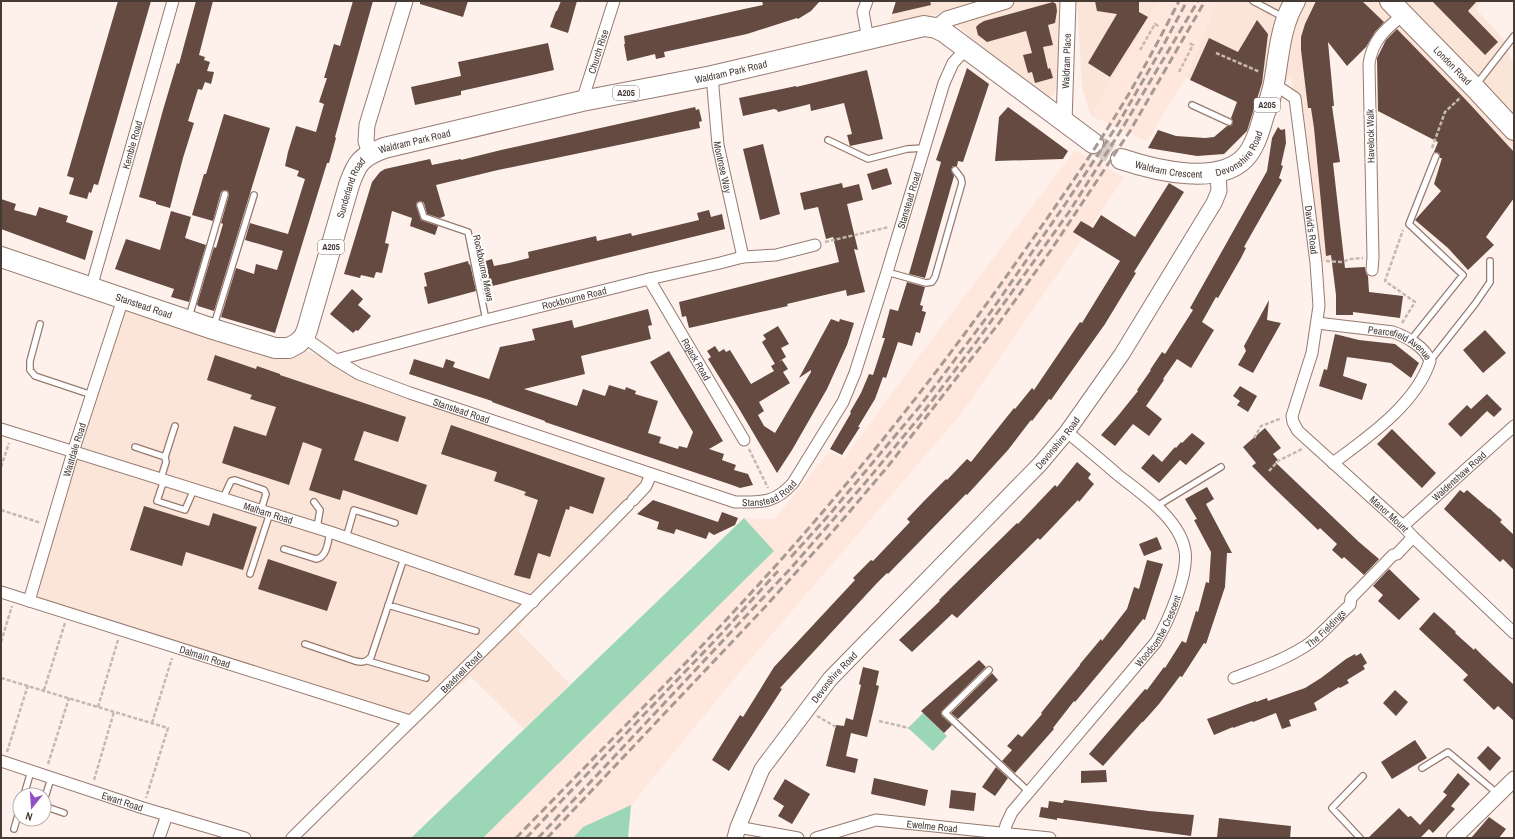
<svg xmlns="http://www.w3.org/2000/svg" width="1515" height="839" font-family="'Archivo Narrow',sans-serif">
  <rect width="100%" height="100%" fill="#fef1ec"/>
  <path fill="#fbe5d8" d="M 896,1 L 1059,1 L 1062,20 L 1055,94 L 1051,97 L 1047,97 L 968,36 L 946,13 L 889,23 Z
    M 1077,1 L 1160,1 L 1091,116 L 1082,89 Z
    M 1217,1 L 1337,1 L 1324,25 L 1338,252 L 1326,261 L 1316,263 L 1291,77 L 1259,112 L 1186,77 Z
    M 1341,1 L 1482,1 L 1476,9 L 1508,44 L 1509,57 L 1514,63 L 1514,174 Z
    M 128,300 L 336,360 L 359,374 L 651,474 L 649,481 L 533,602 L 518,631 L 570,684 L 524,729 L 471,677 L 410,721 L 29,601 Z"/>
  <path fill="#ffe7de" d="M 1160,1 L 1217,1 L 1186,77 L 1147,141 L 1091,116 Z
    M 1075,150 L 1124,178 L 961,414 L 744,667 L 631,805 L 583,827 L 573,838 L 483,838 L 773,551 L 744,518 L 775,519 L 829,451 L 844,459 L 920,355 Z"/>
  <path fill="#9bd6b7" d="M 744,518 L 774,551 L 483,838 L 411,838 Z
    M 923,713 L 947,736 L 933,751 L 908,728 Z
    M 631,805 L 628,838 L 573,838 L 583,827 Z"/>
  <path fill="#644a41" d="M 118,1 L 151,1 L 98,185 L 94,184 L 91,193 L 89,192 L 87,199 L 69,194 L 74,178 L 67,176 Z
    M 196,1 L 213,1 L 199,55 L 205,57 L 204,60 L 210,62 L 207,71 L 214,72 L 211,84 L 205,82 L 202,90 L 198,89 L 188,121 L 194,123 L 183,158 L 170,208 L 156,204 L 156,202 L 139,197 L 163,110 L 177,63 L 179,64 Z
    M 353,1 L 373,1 L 335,137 L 336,138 L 329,163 L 327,163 L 275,333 L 221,317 L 236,268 L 254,274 L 256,264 L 277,270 L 283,251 L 245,240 L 250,223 L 288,234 L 305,179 L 297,176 L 299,171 L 285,166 L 288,152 L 296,126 L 316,132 L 324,104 L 319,102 L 327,78 L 324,78 L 327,68 L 334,44 L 340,46 Z
    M 420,1 L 468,1 L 463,17 L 420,4 Z
    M 561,1 L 577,1 L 568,33 L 550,27 L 556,11 L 557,11 Z
    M 762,1 L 820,1 L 811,11 L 798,19 L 797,18 L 747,34 L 664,52 L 665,57 L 656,59 L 655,54 L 627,61 L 624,44 L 625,44 L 624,36 L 744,9 L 763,5 Z
    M 896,1 L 930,1 L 931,5 L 892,14 Z
    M 1095,1 L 1139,1 L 1139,12 L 1148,17 L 1110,77 L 1088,63 L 1117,14 L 1097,11 Z
    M 1316,1 L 1362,1 L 1384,22 L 1375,32 L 1366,47 L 1347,66 L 1328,42 L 1334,106 L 1332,106 L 1340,162 L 1333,163 L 1345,268 L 1365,267 L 1366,273 L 1368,276 L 1369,292 L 1403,296 L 1400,318 L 1353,312 L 1353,315 L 1336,315 L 1336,295 L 1331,255 L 1326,256 L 1314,128 L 1311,108 L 1308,108 L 1301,50 L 1301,37 L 1305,24 Z
    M 1432,1 L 1477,1 L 1468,11 L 1498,42 L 1485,55 Z
    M 1053,2 L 1056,4 L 1057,11 L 1055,23 L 1048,25 L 1053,45 L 1043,47 L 1048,69 L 1050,68 L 1053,78 L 1035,83 L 1032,72 L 1028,73 L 1023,55 L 1032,53 L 1026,31 L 987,42 L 978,35 L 976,27 L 979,24 L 984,21 Z
    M 1257,20 L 1268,34 L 1262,83 L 1247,131 L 1224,154 L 1197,156 L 1148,148 L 1158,130 L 1176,136 L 1205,138 L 1214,137 L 1227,126 L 1232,125 L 1233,121 L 1231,118 L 1237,102 L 1190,80 L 1209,38 L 1238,52 Z
    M 1397,29 L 1466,100 L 1514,152 L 1514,198 L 1486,237 L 1494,245 L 1468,270 L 1448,248 L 1415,220 L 1441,191 L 1434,184 L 1442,158 L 1440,158 L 1439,153 L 1434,152 L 1438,142 L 1378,111 L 1377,58 L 1386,40 Z
    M 548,43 L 554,70 L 461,91 L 461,95 L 415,105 L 411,87 L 461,76 L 458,62 Z
    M 967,68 L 989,84 L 963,162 L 958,161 L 957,166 L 953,166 L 951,169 L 954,176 L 925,278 L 909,274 L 941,162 L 936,160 Z
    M 867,70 L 883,139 L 850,146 L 847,135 L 852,134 L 844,103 L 811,111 L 810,104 L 778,112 L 777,110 L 774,109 L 743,116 L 739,98 L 796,86 L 796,87 Z
    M 695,107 L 696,110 L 699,109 L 702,121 L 699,122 L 700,128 L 498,170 L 436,185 L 445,216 L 440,218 L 427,214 L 424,203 L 421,201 L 417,202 L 416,205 L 421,220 L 438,226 L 435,235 L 410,226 L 412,218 L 392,211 L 385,243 L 389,244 L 382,273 L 376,272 L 374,278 L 361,275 L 360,278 L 344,274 L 372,182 L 380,172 L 385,169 L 430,159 L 432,165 L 461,159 L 461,160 L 501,150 Z
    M 1008,107 L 1068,151 L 1063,159 L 995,161 L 999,117 Z
    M 224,114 L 270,128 L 214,311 L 198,306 L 197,304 L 214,247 L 216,248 L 223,224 L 221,223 L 229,195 L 228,191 L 224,190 L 221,192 L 213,221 L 192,215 L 204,174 L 206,174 Z
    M 1278,127 L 1281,130 L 1285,129 L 1286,143 L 1281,165 L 1283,166 L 1279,178 L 1282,180 L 1244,247 L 1246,248 L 1241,258 L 1218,298 L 1216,297 L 1202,322 L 1214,330 L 1191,368 L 1177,359 L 1163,379 L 1164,380 L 1146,406 L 1162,419 L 1149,436 L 1133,424 L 1115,446 L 1101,435 L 1117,417 L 1138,391 L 1137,390 L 1151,370 L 1150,370 L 1162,352 L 1165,354 L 1193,310 L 1190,308 L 1267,171 L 1272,138 Z
    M 763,144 L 780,214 L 760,220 L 743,149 Z
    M 887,168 L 892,184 L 872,190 L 867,174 Z
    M 842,183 L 843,188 L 859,184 L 863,200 L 847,204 L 858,250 L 854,249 L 865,292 L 847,296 L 846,290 L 787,304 L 788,306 L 689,328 L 686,316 L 682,317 L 679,302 L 839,262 L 833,237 L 826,239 L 818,207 L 804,210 L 800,193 Z
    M 1169,183 L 1184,192 L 1134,272 L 1136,273 L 1105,324 L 1051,400 L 1049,399 L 1032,421 L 1031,420 L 1008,450 L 967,495 L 966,494 L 888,574 L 887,573 L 877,583 L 780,688 L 782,689 L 729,771 L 712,760 L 740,715 L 743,717 L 774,667 L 855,580 L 853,578 L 871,560 L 873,561 L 910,522 L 907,519 L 925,500 L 946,479 L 947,480 L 967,459 L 971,462 L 1014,408 L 1015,409 L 1032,388 L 1034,390 L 1080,322 L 1082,323 L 1120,261 L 1073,232 L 1081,221 L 1093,228 L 1101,215 L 1135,237 Z
    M 1,199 L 16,204 L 14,210 L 36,216 L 39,207 L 68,216 L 66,222 L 93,231 L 85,260 L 1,229 Z
    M 709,210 L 711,217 L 722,214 L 725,229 L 484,288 L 479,263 L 492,259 L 494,266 L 509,263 L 529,258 L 528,252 L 596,236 L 597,241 L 631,233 L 632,236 L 699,220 L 697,213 Z
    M 171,211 L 191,217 L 185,238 L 206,245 L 189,302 L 171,297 L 174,289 L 115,269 L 126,239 L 160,250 Z
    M 468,261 L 469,265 L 470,264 L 476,291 L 428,304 L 424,287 L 427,286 L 424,273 Z
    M 907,282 L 925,287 L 920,305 L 923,306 L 922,311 L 926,312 L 920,333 L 916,332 L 912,346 L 898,342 L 886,378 L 883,377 L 875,399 L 858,427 L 860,427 L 842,455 L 830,449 L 851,413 L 850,412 L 861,393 L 869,374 L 873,375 L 885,338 L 882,338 L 890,309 L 898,311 Z
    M 352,289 L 363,299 L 358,305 L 371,316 L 358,331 L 356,330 L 353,333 L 330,314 Z
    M 1269,300 L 1267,320 L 1281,323 L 1253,373 L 1238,365 L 1246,351 L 1244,346 Z
    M 648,309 L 652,325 L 648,326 L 651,339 L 581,356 L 585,374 L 524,389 L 577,406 L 583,389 L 605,396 L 609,385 L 625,390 L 626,387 L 636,391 L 635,394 L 658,401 L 648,433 L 661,437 L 659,443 L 678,449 L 679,446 L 687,448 L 693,432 L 650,362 L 669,351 L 723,441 L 709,449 L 724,454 L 722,460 L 736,465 L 734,470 L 748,474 L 753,485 L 740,488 L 732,485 L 545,422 L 545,421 L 492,402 L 492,401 L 409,374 L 414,359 L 443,368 L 446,359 L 455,362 L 453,367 L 489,379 L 500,347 L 535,340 L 532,329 L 572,320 L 574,328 Z
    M 831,319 L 839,322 L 840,319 L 854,323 L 847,345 L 827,389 L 792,450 L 777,473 L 738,407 L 708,359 L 711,357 L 707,351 L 715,346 L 719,352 L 724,349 L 726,352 L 730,350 L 751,384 L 774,371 L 771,366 L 782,360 L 788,369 L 783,372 L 790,383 L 759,402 L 764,411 L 758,415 L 764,426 L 775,433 L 811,372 L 811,370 L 799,378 Z
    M 778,326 L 789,344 L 781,348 L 786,357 L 775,364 L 762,342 L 766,339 L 763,335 Z
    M 1485,330 L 1506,353 L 1483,373 L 1463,350 Z
    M 1335,334 L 1359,340 L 1395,344 L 1419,363 L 1411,378 L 1391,363 L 1347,357 L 1343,376 L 1367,384 L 1362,400 L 1319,386 L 1324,369 L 1327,370 Z
    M 215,355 L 256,369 L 257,366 L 280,374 L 280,375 L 406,417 L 398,442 L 364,431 L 354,460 L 427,485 L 417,515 L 343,490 L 340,500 L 309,490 L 322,449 L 303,442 L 289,485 L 222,463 L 234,426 L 266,436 L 276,407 L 250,399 L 252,395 L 207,380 Z
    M 1240,386 L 1257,396 L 1248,412 L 1237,405 L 1240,401 L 1233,396 Z
    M 1487,394 L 1502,409 L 1494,417 L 1487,411 L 1461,437 L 1448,424 L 1467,405 L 1471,409 Z
    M 451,425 L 605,478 L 593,514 L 570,506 L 569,510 L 566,509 L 550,557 L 538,553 L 530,579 L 514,575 L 538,500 L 524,495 L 526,492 L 494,481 L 497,472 L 441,454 Z
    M 1265,428 L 1281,448 L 1273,454 L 1278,460 L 1275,462 L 1359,542 L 1379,559 L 1364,575 L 1344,557 L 1342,559 L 1332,550 L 1337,544 L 1320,528 L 1318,530 L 1272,486 L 1252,466 L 1256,463 L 1243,447 Z
    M 1392,429 L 1436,473 L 1422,488 L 1377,444 Z
    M 1192,433 L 1205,443 L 1186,465 L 1180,460 L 1159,483 L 1141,468 L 1153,454 L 1162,462 L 1175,447 L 1176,448 L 1181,442 L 1182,443 Z
    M 1077,462 L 1091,474 L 1088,478 L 1094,484 L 1079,502 L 1078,500 L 1040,540 L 1038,538 L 957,618 L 952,614 L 912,652 L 899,640 L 940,601 L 939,600 L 953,586 L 1017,523 L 1018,524 L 1055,485 L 1057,487 Z
    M 1207,487 L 1214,499 L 1206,504 L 1232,553 L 1227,553 L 1225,587 L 1206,644 L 1204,643 L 1182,677 L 1180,676 L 1159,704 L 1143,722 L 1142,722 L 1103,766 L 1089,754 L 1145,689 L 1147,690 L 1164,667 L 1165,668 L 1182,641 L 1186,643 L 1196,611 L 1198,612 L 1206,582 L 1209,583 L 1211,552 L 1194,520 L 1197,519 L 1185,499 Z
    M 1460,490 L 1464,493 L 1467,490 L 1489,509 L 1489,508 L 1502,520 L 1500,522 L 1514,535 L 1514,570 L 1503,559 L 1500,562 L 1444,509 Z
    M 653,500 L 718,522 L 722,512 L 738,518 L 735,525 L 714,535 L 709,532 L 706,539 L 676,529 L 674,534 L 657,529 L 659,522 L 637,514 Z
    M 144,506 L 209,526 L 213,513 L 257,527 L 243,570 L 186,552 L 182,566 L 130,550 Z
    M 1157,537 L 1162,549 L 1144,556 L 1139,544 Z
    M 268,559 L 337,582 L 327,611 L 258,589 Z
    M 1147,560 L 1163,564 L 1145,620 L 1143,619 L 1121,647 L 1075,702 L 1074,701 L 1053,728 L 1054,729 L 1015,773 L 1002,761 L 1012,750 L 1007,746 L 1018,734 L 1022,737 L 1042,714 L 1041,713 L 1080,665 L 1080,664 L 1101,639 L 1102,641 L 1127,609 L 1134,587 L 1139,589 Z
    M 1389,569 L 1420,599 L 1399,620 L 1378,601 L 1383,595 L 1373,586 Z
    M 1434,612 L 1456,632 L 1455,633 L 1474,650 L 1475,648 L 1483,656 L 1514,685 L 1514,721 L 1498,706 L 1494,710 L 1463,680 L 1468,675 L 1419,629 Z
    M 1361,653 L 1367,663 L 1363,666 L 1365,669 L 1347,680 L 1349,683 L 1340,688 L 1339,687 L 1314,703 L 1317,710 L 1289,720 L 1291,726 L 1282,729 L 1276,713 L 1253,722 L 1252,721 L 1233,728 L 1233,727 L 1214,735 L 1207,719 L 1256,701 L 1256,702 L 1267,698 L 1268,701 L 1305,688 L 1321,678 L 1346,659 L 1355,654 L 1356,656 Z
    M 979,660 L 986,667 L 941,712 L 942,716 L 952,725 L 944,733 L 921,711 Z
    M 863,667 L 879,671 L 876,685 L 879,686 L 867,737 L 851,733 L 846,756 L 858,759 L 855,773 L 826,766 L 836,725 L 844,726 L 846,718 L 853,720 L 861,685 L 859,684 Z
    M 992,673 L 998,680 L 958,719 L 951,713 Z
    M 1395,690 L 1408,702 L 1396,716 L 1383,703 Z
    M 1415,740 L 1427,758 L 1392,779 L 1381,762 Z
    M 1488,746 L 1501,758 L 1490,771 L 1477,758 Z
    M 996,767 L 1008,778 L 995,796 L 982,787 Z
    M 1106,770 L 1107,782 L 1081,783 L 1081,771 Z
    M 1458,773 L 1470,784 L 1451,806 L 1455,809 L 1433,833 L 1429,829 L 1420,838 L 1368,838 L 1399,808 L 1408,817 L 1411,816 L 1420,825 L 1447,795 L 1443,792 Z
    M 874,778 L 928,790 L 925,806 L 871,794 Z
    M 785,779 L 810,794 L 792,824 L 778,816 L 784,806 L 773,799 Z
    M 951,790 L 976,793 L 974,811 L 949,808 Z
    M 1064,800 L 1149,811 L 1194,815 L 1191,836 L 1057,818 L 1057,820 L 1039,817 L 1041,807 L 1048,808 L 1049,801 L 1063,803 Z
    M 1489,817 L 1506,829 L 1499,838 L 1471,838 Z
    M 1219,818 L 1291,826 L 1290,838 L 1217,838 Z"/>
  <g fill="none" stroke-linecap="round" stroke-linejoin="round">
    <path stroke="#d9ccc7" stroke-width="20" stroke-dasharray="20 10" stroke-linecap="butt" d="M 1093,143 L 1121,159"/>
    <g stroke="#967a6f" stroke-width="8">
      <path id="lane" d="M 1253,1 L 1283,17
        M 1476,85 L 1514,36
        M 1192,105 L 1229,122
        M 828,140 L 868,159 L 907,149 L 924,148
        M 420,205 L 424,217 L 468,232 L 486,320
        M 887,272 L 926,283 L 932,282 L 935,277 L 962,183 L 961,178 L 955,170
        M 189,317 L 225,194
        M 40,324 L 30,361 L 30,370 L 35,376 L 92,395
        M 214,325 L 254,195
        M 1410,341 L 1463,275 L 1409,224 L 1436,156
        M 1430,361 L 1475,304 L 1490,282 L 1490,261
        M 135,447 L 165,457 L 166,462 L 161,478
        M 165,457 L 175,426
        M 164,480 L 157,501 L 185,510 L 194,489
        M 223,498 L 231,481 L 235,480 L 264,490 L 266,494 L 261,510
        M 314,502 L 320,510 L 317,528
        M 1157,506 L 1221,467
        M 346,538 L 354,510 L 395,523
        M 284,549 L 316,559 C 327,557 328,542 330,532
        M 250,574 L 270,513
        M 388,605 L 476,631
        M 305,644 L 355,661 C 363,663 366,662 371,657 L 404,558
        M 368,661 L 426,678
        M 989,670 L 945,713 L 1029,792
        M 1422,768 L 1448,752 L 1498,794
        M 24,795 L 31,771
        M 44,801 L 51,778
        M 44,806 L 64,813
        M 14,829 L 20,808
        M 1360,838 L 1332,808 L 1363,776"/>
    </g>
    <g stroke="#967a6f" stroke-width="13">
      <g id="street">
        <path d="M 867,1 L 863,12 L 868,39"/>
        <path id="s1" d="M 712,76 L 718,145 L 743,257"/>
        <path id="s2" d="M 1274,84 L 1295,98 L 1316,263 L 1319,306 L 1312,353 L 1292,416 L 1293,422 L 1298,431 L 1403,526 L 1413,537 L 1514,633"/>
        <path id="s3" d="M 582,101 L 614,1"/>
        <path d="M 1372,270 L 1373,257 L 1369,64 C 1372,41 1385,29 1403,15"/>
        <path id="s4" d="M 649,279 L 744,440"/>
        <path id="s5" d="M 91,288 L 173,1"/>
        <path id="s6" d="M 1317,323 L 1393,332 C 1407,337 1425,347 1430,361 C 1416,404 1368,437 1333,463"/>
        <path id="s7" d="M 304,337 L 336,360 L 359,374 L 410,393 L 735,502 C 762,502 774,504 793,483 L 843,402 L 855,373 L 887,272 L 944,83 L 953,63 L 966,49"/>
        <path id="s8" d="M 336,360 L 486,320 L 649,279 L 720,263 L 743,257 L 776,255 L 815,245"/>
        <path id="s9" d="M 1,429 L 330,532 L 533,602"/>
        <path d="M 633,500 L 646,486 L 651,474"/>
        <path id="s10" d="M 1403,526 L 1514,426"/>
        <path id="s11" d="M 1,592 L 410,721"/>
        <path id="s12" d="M 29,601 L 73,452 L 123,299"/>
        <path id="s13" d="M 1234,678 C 1260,668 1287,659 1310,643 C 1324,632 1337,617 1350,605 L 1351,598 L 1393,555 L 1397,554 L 1413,537"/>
        <path id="s14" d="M 1,761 L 143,808 L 245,838"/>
        <path d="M 738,827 L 798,838"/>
        <path id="s15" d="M 1004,833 L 1006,825 L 1012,812 L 1156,642 C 1168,622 1189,574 1185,551 C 1180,519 1141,493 1118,475 C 1101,460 1084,446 1067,432"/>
        <path d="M 159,838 L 167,815"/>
        <path id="s16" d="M 292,838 C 404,727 518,618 628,505"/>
        <path id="s17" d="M 816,838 L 876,820 L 1050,838"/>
      </g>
    </g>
    <g stroke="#967a6f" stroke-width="17">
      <g id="secondary">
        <path d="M 936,28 L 947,19 L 1006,1"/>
        <path id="s18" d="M 1064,122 L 1068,1"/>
        <path d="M 370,154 L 366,141 L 367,125 L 405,1"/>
        <path id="s19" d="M 735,838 L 738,827 L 762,769 L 830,679 L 1040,464 L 1067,432 L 1122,354 L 1214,203 L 1219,191 L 1218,172"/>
        <path d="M 1454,838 L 1514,779"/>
      </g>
    </g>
    <g stroke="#967a6f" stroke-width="22">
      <g id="highway">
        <path id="s20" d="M 1390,1 L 1474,87 L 1514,130"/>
        <path id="s21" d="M 1121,159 C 1154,170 1223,188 1248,154 C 1256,143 1260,129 1264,115 C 1268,105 1272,94 1274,83 C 1279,56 1280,26 1295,1"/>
        <path id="s22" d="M 1,257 L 213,329 L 275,348 L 289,348 L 298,343 L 304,337 L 307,330 L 349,185 C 357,162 361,157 384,148 L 582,101 L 712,76 L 924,26 L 936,28 L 944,32 L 1093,143"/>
      </g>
    </g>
    <path stroke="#c5b8b3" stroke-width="2.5" stroke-dasharray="4 2" stroke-linecap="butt" d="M 1140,50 L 1155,24 L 1160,27
      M 1216,53 L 1260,72
      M 1179,72 L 1193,45 L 1189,43
      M 1432,148 L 1445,112 L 1461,97
      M 825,242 L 889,227
      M 1326,261 L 1341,262 L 1351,259 L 1363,258
      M 1402,323 L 1415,302 L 1385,281 L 1403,230
      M 1254,438 L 1261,426 L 1282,418
      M 749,449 L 768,488
      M 1,467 L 9,443
      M 1269,471 L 1278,461 L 1302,449
      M 1,510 L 41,523
      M 1,642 L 12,606
      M 1,678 L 168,728 L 146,798
      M 44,690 L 65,623
      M 98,707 L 118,640
      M 817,716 L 836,727
      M 879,721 L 909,728
      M 152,723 L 172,658
      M 7,752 L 28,685
      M 48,764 L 69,698
      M 94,780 L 114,712"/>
    <use href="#lane" stroke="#fff" stroke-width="5.5"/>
    <use href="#street" stroke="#fff" stroke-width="11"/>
    <use href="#secondary" stroke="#fff" stroke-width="15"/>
    <use href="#highway" stroke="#fff" stroke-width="20"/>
    <path stroke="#a69994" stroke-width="3" stroke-dasharray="8 4" stroke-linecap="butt" d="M 791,557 L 829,515 L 920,406 L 990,313 L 1066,203 L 1118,124 L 1163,46 L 1187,1
      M 516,838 C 607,744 700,651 787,553 C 870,459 948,360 1020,257 C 1051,213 1082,169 1111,123 C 1136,84 1158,42 1179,1
      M 526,838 L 723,632 L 778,571
      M 538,838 L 791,568 L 865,483 L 922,414 L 977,341 L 1069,212 L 1123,127 L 1198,1
      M 547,838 L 765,607 L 834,530 L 889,465 L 999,323 L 1051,250 L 1130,131 L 1205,1"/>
  </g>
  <g text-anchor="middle" stroke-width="4" stroke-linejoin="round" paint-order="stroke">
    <g fill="#fff" stroke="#7e7572" stroke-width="1">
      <rect x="613" y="86" width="26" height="14" rx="3"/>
      <rect x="1254" y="98" width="26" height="14" rx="3"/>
      <rect x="318" y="240" width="26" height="14" rx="3"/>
    </g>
    <g font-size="9" font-weight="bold" fill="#463a35">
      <text x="626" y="96">A205</text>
      <text x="1267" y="108">A205</text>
      <text x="331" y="250">A205</text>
    </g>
    <g font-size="10" fill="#463a35" stroke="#fff">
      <text dy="4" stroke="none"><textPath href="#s3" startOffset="52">Church Rise</textPath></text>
      <text dy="4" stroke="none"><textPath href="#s18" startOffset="61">Waldram Place</textPath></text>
      <text dy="4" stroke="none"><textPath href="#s20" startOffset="90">London Road</textPath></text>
      <text dy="4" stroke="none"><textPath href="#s22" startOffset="889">Waldram Park Road</textPath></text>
      <text transform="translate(1370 136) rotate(-91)" y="4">Havelock Walk</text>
      <text dy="4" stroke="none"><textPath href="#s22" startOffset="565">Waldram Park Road</textPath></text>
      <text dy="4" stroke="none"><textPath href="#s5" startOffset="149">Kemble Road</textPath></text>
      <text dy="4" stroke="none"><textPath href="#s21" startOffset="128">Devonshire Road</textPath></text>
      <text dy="4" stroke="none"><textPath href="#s1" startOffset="92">Montrose Way</textPath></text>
      <text dy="4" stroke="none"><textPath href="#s21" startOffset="49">Waldram Crescent</textPath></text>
      <text dy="4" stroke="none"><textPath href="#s22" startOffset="478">Sunderland Road</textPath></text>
      <text dy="4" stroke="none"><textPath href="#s7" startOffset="835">Stanstead Road</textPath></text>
      <text dy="4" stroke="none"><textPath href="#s2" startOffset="158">David's Road</textPath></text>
      <text transform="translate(484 268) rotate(78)" y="4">Rockbourne Mews</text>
      <text dy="4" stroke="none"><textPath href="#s8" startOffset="246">Rockbourne Road</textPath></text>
      <text dy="4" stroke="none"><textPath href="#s22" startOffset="151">Stanstead Road</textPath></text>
      <text dy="4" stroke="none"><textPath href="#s6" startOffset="87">Pearcefield Avenue</textPath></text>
      <text dy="4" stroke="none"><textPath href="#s4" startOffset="93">Rojack Road</textPath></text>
      <text dy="4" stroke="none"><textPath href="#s7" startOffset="175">Stanstead Road</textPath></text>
      <text dy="4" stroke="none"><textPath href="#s19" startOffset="515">Devonshire Road</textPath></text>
      <text dy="4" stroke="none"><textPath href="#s12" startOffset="158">Wastdale Road</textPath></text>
      <text dy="4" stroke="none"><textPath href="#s10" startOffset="75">Waldenshaw Road</textPath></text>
      <text dy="4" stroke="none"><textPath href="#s7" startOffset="500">Stanstead Road</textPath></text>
      <text dy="4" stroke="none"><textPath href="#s9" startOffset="280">Malham Road</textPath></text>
      <text dy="4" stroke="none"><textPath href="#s2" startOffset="488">Manor Mount</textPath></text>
      <text dy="4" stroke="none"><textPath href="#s13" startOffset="105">The Fieldings</textPath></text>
      <text dy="4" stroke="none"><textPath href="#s15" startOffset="256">Woodcombe Crescent</textPath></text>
      <text dy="4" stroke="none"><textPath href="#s11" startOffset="214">Dalmain Road</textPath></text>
      <text dy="4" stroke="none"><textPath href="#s16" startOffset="237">Beadnell Road</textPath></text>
      <text dy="4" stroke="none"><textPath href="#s19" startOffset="191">Devonshire Road</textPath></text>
      <text dy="4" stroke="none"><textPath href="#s14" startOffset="128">Ewart Road</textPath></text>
      <text dy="4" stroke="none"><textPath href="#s17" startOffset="119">Ewelme Road</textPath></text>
    </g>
  </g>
  <rect width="1515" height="839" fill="none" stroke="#463a35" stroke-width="4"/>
  <g transform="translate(32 807) rotate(197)"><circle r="19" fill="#ffffff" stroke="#b5b0ae"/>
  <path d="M0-3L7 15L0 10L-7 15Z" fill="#9251c6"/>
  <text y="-6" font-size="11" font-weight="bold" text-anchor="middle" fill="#463a35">N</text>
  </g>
</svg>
